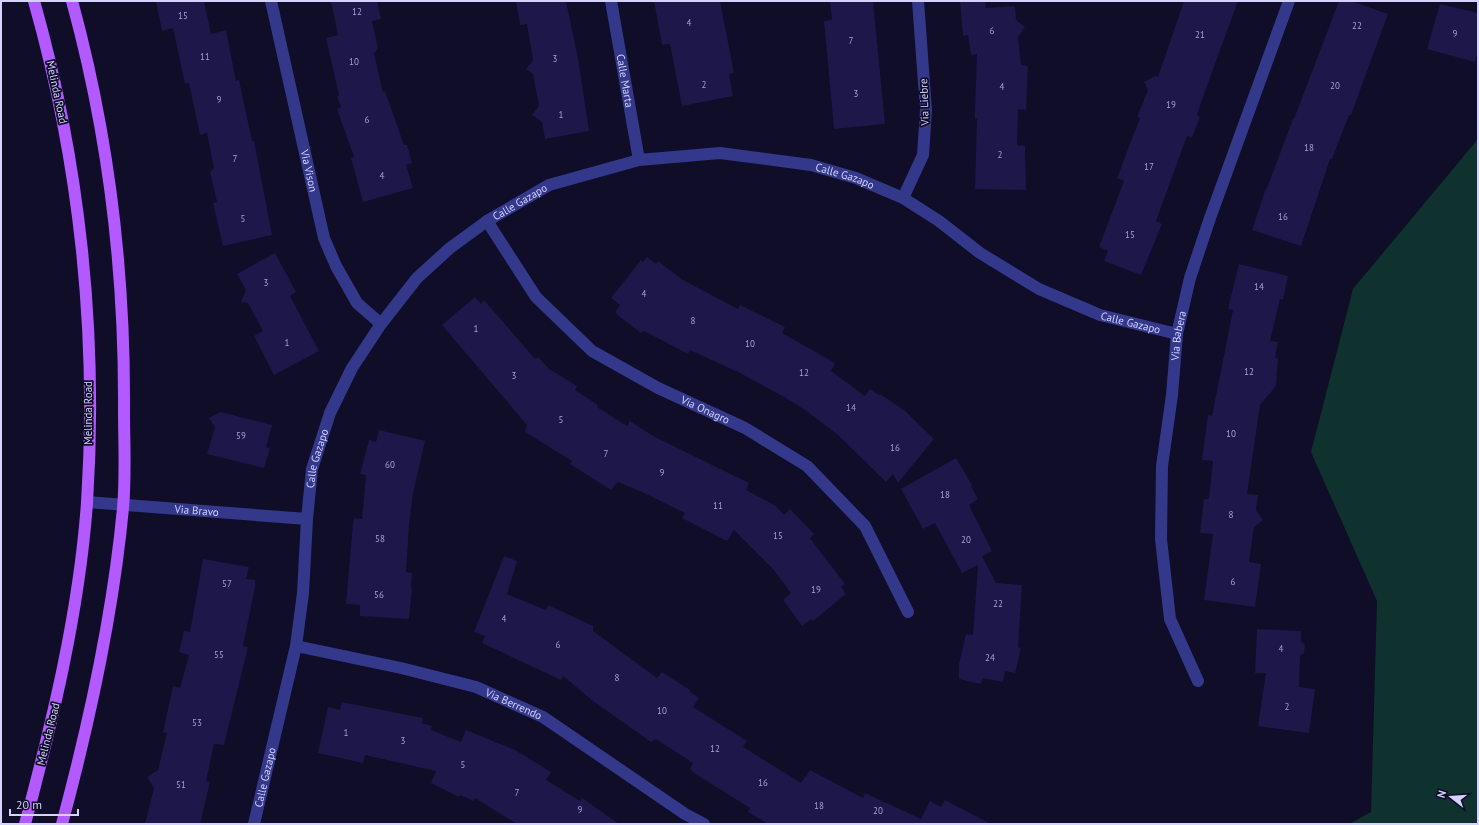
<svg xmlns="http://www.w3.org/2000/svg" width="1479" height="825" font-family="'PT Sans',sans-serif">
  <rect width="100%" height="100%" fill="#0f0d27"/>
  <path fill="#0f322e" d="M 1478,139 L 1478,824 L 1349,824 L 1371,812 L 1377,601 L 1311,452 L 1353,289 Z"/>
  <path fill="#1d174a" d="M 156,1 L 204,1 L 211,34 L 226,30 L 236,81 L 239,80 L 252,141 L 254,141 L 272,235 L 223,246 L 213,203 L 217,202 L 210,172 L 214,168 L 207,133 L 200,135 L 189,83 L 185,84 L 173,28 L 162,31 Z
    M 331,1 L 377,1 L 381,19 L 372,21 L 378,48 L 374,54 L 383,92 L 385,91 L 404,145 L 407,145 L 412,163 L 406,165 L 413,188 L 363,202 L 351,158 L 354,157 L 337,109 L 341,107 L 337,96 L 339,95 L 326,38 L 338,35 Z
    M 516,1 L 566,1 L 578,58 L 589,131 L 545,139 L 542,122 L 532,115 L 539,106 L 533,74 L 526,69 L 533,60 L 527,24 L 520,25 Z
    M 654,1 L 720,1 L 734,73 L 729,74 L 733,96 L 682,106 L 670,44 L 662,45 Z
    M 830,1 L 873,1 L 885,124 L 834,129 L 824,21 L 832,20 Z
    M 960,1 L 985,1 L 986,8 L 1015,6 L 1016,20 L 1025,27 L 1018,37 L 1021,65 L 1028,66 L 1026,110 L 1018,109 L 1017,145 L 1025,146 L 1026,190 L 975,189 L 977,119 L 975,119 L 975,109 L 977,54 L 971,55 L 968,35 L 963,36 Z
    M 1184,1 L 1238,1 L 1204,94 L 1197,115 L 1200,117 L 1192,138 L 1187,136 L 1156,221 L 1162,224 L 1141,275 L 1104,261 L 1108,251 L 1099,247 L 1124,181 L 1117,178 L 1140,118 L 1137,117 L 1148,90 L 1144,82 L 1155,76 L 1158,77 Z
    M 1339,1 L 1351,1 L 1388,14 L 1351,115 L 1349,115 L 1332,159 L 1330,159 L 1301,246 L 1252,230 L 1266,188 L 1267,188 L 1293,119 L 1294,119 Z
    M 1440,4 L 1478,13 L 1478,50 L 1475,62 L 1427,49 Z
    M 275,253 L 296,292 L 290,296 L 319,351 L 274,375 L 254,336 L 263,331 L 248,303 L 241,302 L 246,290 L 237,274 Z
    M 647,257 L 656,264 L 658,261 L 683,280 L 738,309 L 740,305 L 785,327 L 782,333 L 835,363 L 831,371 L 865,396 L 870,389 L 879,395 L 880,394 L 905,411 L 934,439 L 898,483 L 893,474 L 886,482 L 838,435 L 805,410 L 786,398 L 740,373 L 690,350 L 688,354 L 644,331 L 641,333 L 619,316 L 615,312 L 620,305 L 611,298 L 641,260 L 643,262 Z
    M 1239,264 L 1288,276 L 1283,300 L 1280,299 L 1270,341 L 1278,342 L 1275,358 L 1278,358 L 1276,386 L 1260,405 L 1247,494 L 1258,495 L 1256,510 L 1263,520 L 1254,527 L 1249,562 L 1261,564 L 1255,607 L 1204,600 L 1213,534 L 1200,533 L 1204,499 L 1209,499 L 1213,461 L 1202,460 L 1208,415 L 1212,416 L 1233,310 L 1228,309 Z
    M 475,297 L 481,304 L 484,300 L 535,359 L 538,357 L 549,369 L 577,386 L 575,390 L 598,405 L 597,407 L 627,426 L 630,421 L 653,436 L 749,483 L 746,490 L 776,506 L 784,515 L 790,509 L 814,534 L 810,538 L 845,584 L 841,587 L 846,594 L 813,621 L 811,619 L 802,626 L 783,600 L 791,593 L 773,569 L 734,530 L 728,540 L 725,540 L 682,518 L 685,513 L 644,493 L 618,482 L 611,490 L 570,464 L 572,461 L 525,432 L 527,425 L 442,325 Z
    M 221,412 L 272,425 L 266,447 L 270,448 L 264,468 L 207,454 L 215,427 L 209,418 Z
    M 379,430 L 425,441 L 413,493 L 409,525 L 406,572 L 412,573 L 411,588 L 412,588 L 409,619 L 360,616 L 360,605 L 346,604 L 353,524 L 354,518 L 362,519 L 366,475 L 360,474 L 369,440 L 376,442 Z
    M 956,458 L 972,485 L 971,486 L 978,499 L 969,505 L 992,551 L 982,556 L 996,583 L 1022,585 L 1018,647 L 1021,648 L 1015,673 L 1005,671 L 1003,682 L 983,678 L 981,684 L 959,679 L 959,664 L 966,634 L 973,635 L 978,565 L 962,573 L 935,523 L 923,529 L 901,489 Z
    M 504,556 L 517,561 L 507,594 L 546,610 L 548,605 L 593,626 L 593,631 L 657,678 L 662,672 L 690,690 L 690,692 L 699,698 L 693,707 L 747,741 L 743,747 L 801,783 L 810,770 L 863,798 L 865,793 L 921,819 L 930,801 L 941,807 L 945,800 L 991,824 L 768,824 L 748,812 L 750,808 L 694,773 L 690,769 L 693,763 L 656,739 L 651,742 L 593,701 L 563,676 L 561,680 L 482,643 L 485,636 L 474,632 Z
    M 203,559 L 249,567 L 246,579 L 255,580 L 255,587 L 243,646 L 248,647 L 224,745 L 214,744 L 206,781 L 210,782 L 200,824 L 145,824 L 154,788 L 147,777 L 158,770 L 167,733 L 163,732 L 173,686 L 180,688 L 189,655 L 179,652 L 184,631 L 190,632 Z
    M 1257,629 L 1301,631 L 1301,641 L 1305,645 L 1304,653 L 1300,656 L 1299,687 L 1315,689 L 1309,733 L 1258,726 L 1266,673 L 1255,673 Z
    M 342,702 L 423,718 L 422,723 L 432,726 L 431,730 L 461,742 L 466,730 L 515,750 L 551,772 L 546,780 L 580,801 L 582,798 L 619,824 L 517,824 L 475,798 L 474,801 L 460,795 L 459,797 L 431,783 L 436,771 L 365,755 L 363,763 L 318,753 L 328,707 L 340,710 Z"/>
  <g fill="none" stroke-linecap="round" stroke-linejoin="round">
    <g stroke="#33388b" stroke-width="12">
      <path id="s1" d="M 271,1 L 324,238 L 336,266 L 357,303 L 381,324"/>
      <path id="s2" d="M 611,1 L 639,160"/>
      <path d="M 903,198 L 923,155 L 926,110 L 918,1"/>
      <path id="s3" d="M 487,221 L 536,297 L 592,351 L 658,388 L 745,428 L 807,466 L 865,526 L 908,612"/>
      <path id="s4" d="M 87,502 L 307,519"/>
      <path id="s5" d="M 296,646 L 401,668 L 476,687 L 543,717 L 685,814 L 704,824"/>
      <path id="s6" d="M 1198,681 L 1170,619 L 1161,539 L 1162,466 L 1172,395 L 1177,334 L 1190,278 L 1210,218 L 1289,1"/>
      <path id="s7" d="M 254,824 L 296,646 L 303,593 L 307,519 L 312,469 L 330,413 L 352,368 L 381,324 L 417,278 L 450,248 L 487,221 L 549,185 L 639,160 L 720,153 L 811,165 L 856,178 L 903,198 L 939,221 L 980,253 L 1039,289 L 1100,315 L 1177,334"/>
    </g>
    <path stroke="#b25aff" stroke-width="12" d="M 25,824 C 53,719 79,612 87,503 C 98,335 80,163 34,1
      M 62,824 C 90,720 113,615 123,508 C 126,476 124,443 124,411 C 125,271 109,136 72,1"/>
  </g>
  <g text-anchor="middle" stroke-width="3.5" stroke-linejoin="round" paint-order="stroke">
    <g font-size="9" fill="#a6a4d2">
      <text x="357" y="15">12</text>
      <text x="183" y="19">15</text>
      <text x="689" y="26">4</text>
      <text x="1357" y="29">22</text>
      <text x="992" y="34">6</text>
      <text x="1455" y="37">9</text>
      <text x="1200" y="38">21</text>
      <text x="851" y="44">7</text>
      <text x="205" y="60">11</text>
      <text x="555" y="62">3</text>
      <text x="354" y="65">10</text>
      <text x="704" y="88">2</text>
      <text x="1335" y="89">20</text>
      <text x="1002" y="90">4</text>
      <text x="856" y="97">3</text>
      <text x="219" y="103">9</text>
      <text x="1171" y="108">19</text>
      <text x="561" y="118">1</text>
      <text x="367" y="123">6</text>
      <text x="1309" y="151">18</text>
      <text x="1000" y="158">2</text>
      <text x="235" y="162">7</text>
      <text x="1149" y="170">17</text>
      <text x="382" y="179">4</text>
      <text x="1283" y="220">16</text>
      <text x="243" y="222">5</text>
      <text x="1130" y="238">15</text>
      <text x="266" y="286">3</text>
      <text x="1259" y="290">14</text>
      <text x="644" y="297">4</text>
      <text x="693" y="324">8</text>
      <text x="476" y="332">1</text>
      <text x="287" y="346">1</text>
      <text x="750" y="347">10</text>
      <text x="1249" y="375">12</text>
      <text x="804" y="376">12</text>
      <text x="514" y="379">3</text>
      <text x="851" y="411">14</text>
      <text x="561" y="423">5</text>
      <text x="1231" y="437">10</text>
      <text x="241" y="439">59</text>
      <text x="895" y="451">16</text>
      <text x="606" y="457">7</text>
      <text x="390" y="468">60</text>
      <text x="662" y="476">9</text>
      <text x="945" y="498">18</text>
      <text x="718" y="509">11</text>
      <text x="1231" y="518">8</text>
      <text x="778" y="539">15</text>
      <text x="380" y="542">58</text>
      <text x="966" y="543">20</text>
      <text x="1233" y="585">6</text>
      <text x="227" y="587">57</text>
      <text x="816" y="593">19</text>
      <text x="379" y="598">56</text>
      <text x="998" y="607">22</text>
      <text x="504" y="622">4</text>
      <text x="558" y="648">6</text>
      <text x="1281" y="652">4</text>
      <text x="219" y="658">55</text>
      <text x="990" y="661">24</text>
      <text x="617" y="681">8</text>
      <text x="1287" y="710">2</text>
      <text x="662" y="714">10</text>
      <text x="197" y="726">53</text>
      <text x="346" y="736">1</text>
      <text x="403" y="744">3</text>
      <text x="715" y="752">12</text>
      <text x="463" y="768">5</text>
      <text x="763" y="786">16</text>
      <text x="181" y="788">51</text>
      <text x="517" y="796">7</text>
      <text x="819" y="809">18</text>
      <text x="580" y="813">9</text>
      <text x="878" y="814">20</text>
    </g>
    <g font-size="11" fill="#d4d3ff" stroke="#0f0d27">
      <text dy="4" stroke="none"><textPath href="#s2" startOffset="81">Calle Marta</textPath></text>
      <text transform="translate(57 92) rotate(78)" y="4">Melinda Road</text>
      <text transform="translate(924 102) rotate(-92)" y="4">Via Liebre</text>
      <text dy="4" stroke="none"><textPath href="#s1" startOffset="174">Via Vison</textPath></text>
      <text dy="4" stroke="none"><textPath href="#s7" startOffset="1045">Calle Gazapo</textPath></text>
      <text dy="4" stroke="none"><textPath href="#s7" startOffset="709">Calle Gazapo</textPath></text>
      <text dy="4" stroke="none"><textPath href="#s7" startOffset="1369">Calle Gazapo</textPath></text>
      <text dy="4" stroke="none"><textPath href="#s6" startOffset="353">Via Babera</textPath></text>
      <text dy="4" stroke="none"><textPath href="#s3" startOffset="296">Via Onagro</textPath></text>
      <text transform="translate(88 413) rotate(-90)" y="4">Melinda Road</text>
      <text dy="4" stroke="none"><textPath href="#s7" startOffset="372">Calle Gazapo</textPath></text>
      <text dy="4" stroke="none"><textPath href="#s4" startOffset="110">Via Bravo</textPath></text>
      <text dy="4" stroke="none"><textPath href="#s5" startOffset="226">Via Berrendo</textPath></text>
      <text transform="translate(48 734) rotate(-76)" y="4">Melinda Road</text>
      <text dy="4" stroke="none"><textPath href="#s7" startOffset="48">Calle Gazapo</textPath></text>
    </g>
  </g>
  <rect width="1479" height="825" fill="none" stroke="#d4d3ff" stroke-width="4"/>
  <g transform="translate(1451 797) rotate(287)" stroke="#0f0d27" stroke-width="3" paint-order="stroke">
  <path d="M0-3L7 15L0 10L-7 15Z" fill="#d4d3ff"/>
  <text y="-6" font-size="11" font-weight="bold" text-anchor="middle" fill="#d4d3ff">N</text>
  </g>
  <path d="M10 809v6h68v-6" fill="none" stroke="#d4d3ff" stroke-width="2"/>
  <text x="16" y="809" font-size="12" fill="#d4d3ff" stroke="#0f0d27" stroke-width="3" paint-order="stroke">20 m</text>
</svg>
